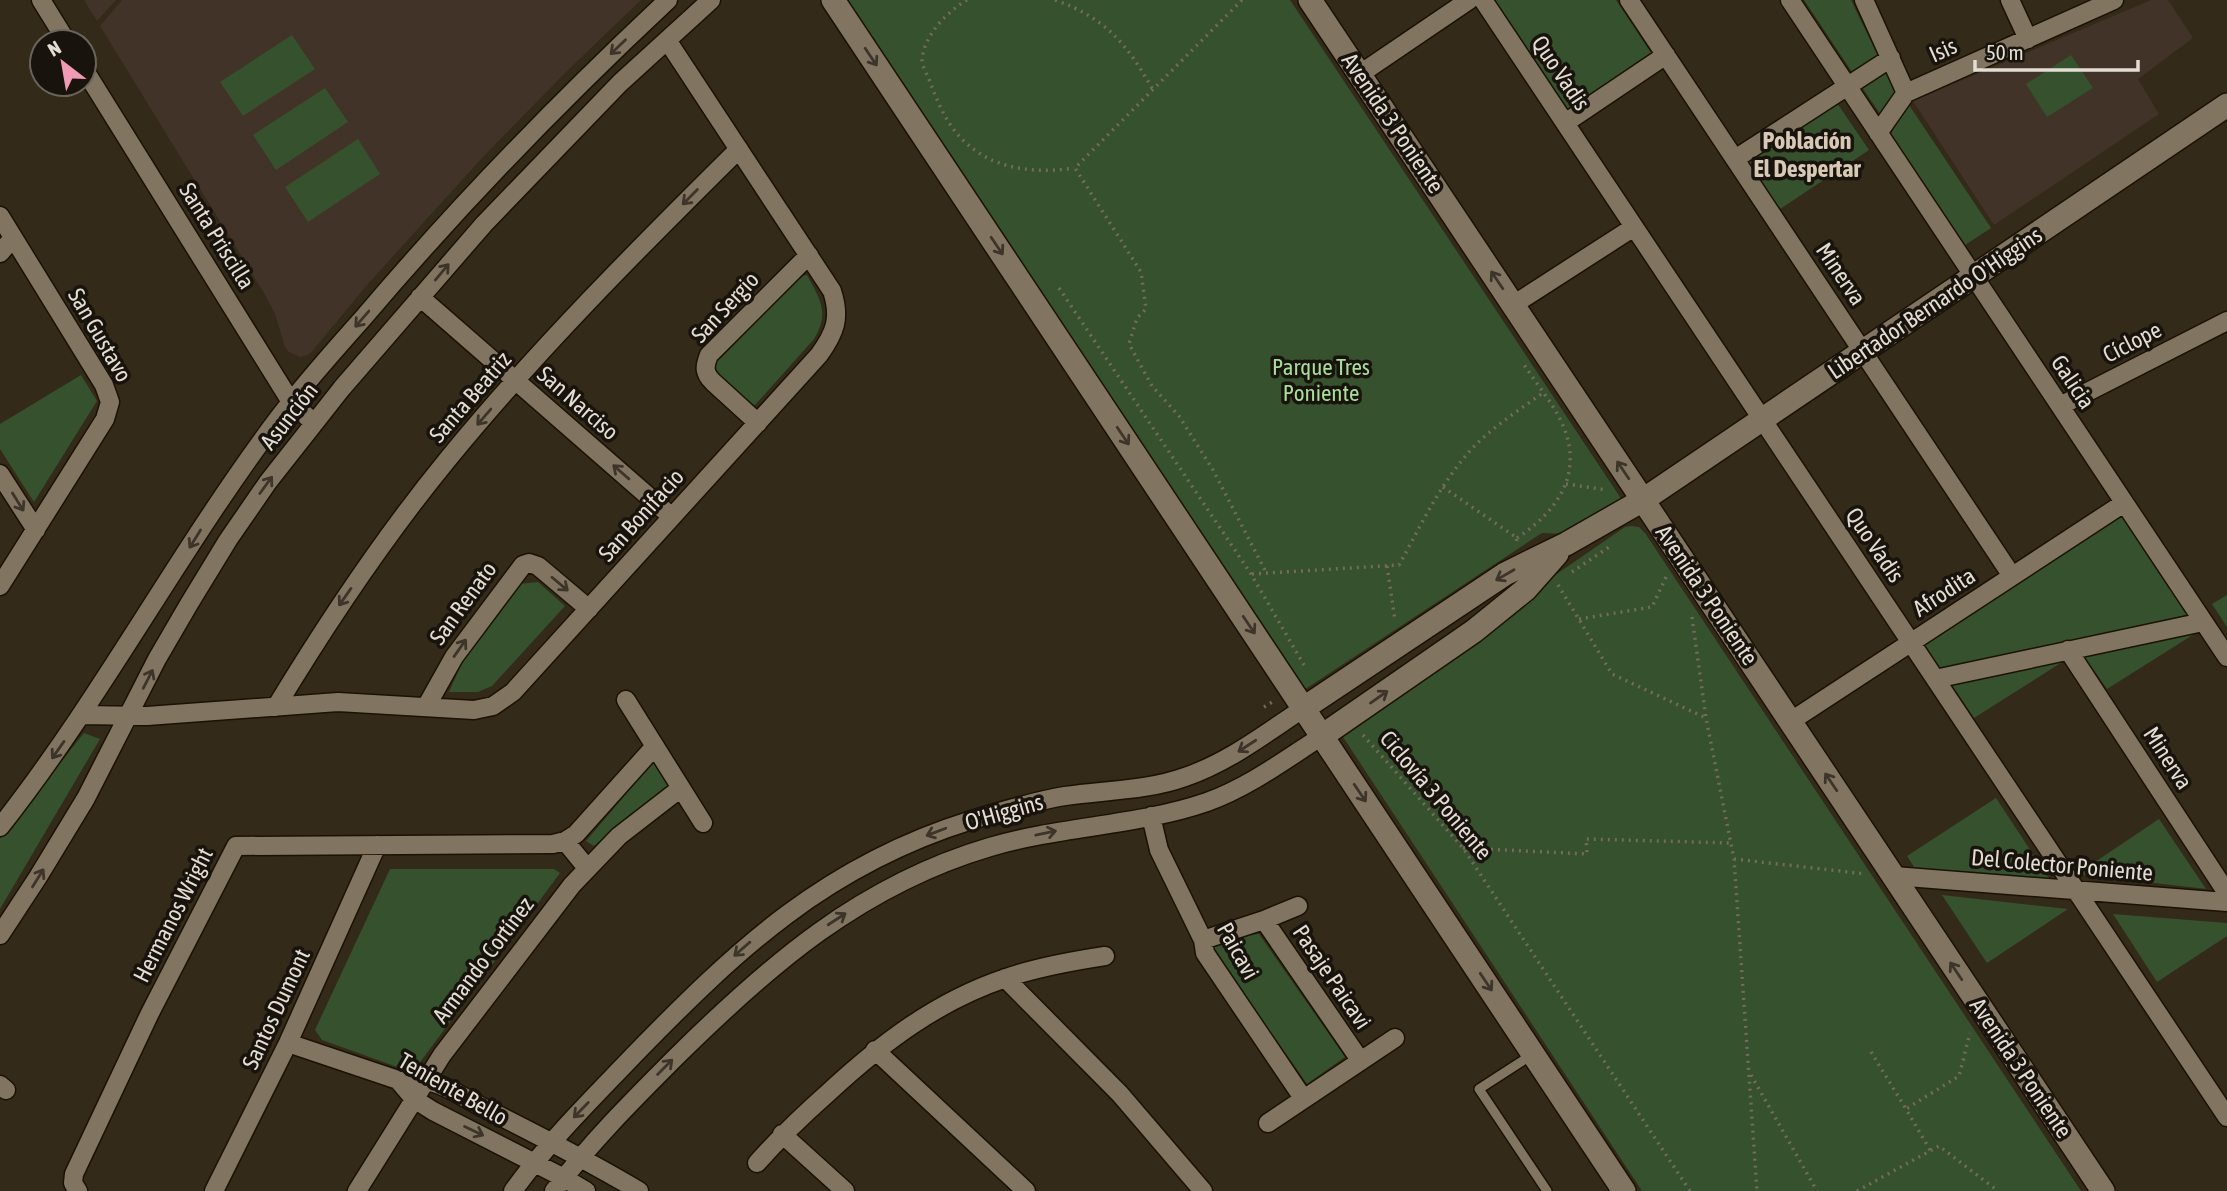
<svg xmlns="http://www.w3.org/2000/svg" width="2227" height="1191" font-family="'Asap Condensed',sans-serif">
  <rect width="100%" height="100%" fill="#342a19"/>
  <path fill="#413327" d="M 84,0 L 116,0 L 97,21 Z
    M 122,0 L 641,0 L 566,72 L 481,159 L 367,285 L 314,349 L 308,355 L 300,357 L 289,352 L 285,347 L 275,314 L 264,293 L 100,26 Z
    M 2151,0 L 2168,0 L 2193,38 L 2138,79 L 2159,114 L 1994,225 L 1913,101 Z"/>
  <path fill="#36512e" d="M 846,0 L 1290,0 L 1622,500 L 1567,534 L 1542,533 L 1304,690 Z
    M 1487,0 L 1616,0 L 1653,56 L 1565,115 Z
    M 1804,0 L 1851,0 L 1878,56 L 1852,72 Z
    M 292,35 L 315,69 L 243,116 L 220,82 Z
    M 2071,55 L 2093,88 L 2047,117 L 2026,84 Z
    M 1887,69 L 1899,95 L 1883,118 L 1861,86 Z
    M 325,88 L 348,122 L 276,170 L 253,135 Z
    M 1907,102 L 1991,228 L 1965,245 L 1891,134 Z
    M 1837,103 L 1869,150 L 1780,209 L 1749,161 Z
    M 358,139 L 380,174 L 308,222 L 285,187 Z
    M 807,275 C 820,299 830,313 814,339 L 755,405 L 743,402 L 712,374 L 715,359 L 795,277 Z
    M 81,375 L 97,401 L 34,502 L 0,449 L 0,424 Z
    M 2125,508 L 2195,613 L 1941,670 L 1922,642 Z
    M 1632,526 L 1639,527 L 1645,533 L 2081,1191 L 1642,1191 L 1343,737 L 1475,645 L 1519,600 L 1625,527 Z
    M 538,582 L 565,606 L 492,686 L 478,692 L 449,692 L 465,656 L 519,584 Z
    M 2227,595 L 2227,627 L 2212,604 Z
    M 2199,631 L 2107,689 L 2081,652 Z
    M 2067,659 L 1974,718 L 1949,681 Z
    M 84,733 L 100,739 L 0,909 L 0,838 Z
    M 654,761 L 668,785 L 594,846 L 586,841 Z
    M 1996,798 L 2052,883 L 1916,870 L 1907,856 Z
    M 2159,819 L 2206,889 L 2077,874 Z
    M 390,869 L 554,869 L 560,873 L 418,1065 L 412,1069 L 400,1068 L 322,1040 L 315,1030 Z
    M 1942,895 L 2068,909 L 1987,963 Z
    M 2113,914 L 2227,923 L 2227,936 L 2157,982 Z
    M 1259,934 L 1345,1057 L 1307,1084 L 1213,949 L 1218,938 Z"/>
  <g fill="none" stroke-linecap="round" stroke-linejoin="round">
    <g stroke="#1b1204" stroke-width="12">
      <path id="service" d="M 1533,1054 L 1479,1089 L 1547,1191"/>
    </g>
    <g stroke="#1b1204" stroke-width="21">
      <path id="minor" d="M 41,0 L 67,42
        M 1483,0 L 2227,1117
        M 1629,0 L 2012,576
        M 1790,0 L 2227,657
        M 1864,0 L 1906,93
        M 2010,0 L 2028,39
        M 84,69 L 291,402 L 314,423
        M 1360,74 L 1469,0
        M 1906,93 L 2114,0
        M 1565,123 L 1666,55
        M 1878,133 L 1906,93
        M 1735,159 L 1891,58
        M 0,216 L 104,385 L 110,402 L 105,419 L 0,586
        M 0,253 L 13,238
        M 420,297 L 672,517
        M 1513,305 L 1634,227
        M 2060,406 L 2227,321
        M 758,423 L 713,382 C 704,373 704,367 709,355 L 809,255
        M 0,474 L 36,530
        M 2068,650 L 2227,893
        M 1935,679 L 2203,622
        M 626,700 L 703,823
        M 276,707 C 328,621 384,537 448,459 C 538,349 638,249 739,149
        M 426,707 L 454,657 L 523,565 L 529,563 L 538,566 L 589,609
        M 82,715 L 147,716 L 338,702 L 474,710 L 493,706 L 513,692 L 819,355 C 835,333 841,318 832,291 L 667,40
        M 1791,721 L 2124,503
        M 1151,816 L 1159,850 L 1203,940 L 1205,953 L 1303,1098
        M 0,827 C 101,699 177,554 274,424 C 302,386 333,352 364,317 C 459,205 561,100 668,0
        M 565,841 L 587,868
        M 1894,876 L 2227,902
        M 1264,920 L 1360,1060
        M 0,935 L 38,877 L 86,798 L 157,659 L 189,604 L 228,540 L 268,482 L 342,388 L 484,224 L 620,83 L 711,0
        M 1203,940 L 1264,920 L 1298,906
        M 1005,978 L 1120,1094 L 1203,1191
        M 288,1043 L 398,1080 L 414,1099 L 433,1111 L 564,1178 L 586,1191
        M 875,1050 L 1026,1191
        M 415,1080 C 437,1079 461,1096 480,1106 C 534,1133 587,1160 639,1191
        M 0,1085 L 6,1090
        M 1268,1123 L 1395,1038
        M 782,1134 L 845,1191
        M 757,1163 C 780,1137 803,1115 829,1092 C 882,1043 937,1001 1006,978 C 1038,967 1072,961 1105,956
        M 78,1191 L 73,1183 L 74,1174 L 150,1013 L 236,846 L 553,844 L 565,841 L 576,834 L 655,746
        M 214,1191 L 288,1043 L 377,845
        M 357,1191 L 442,1055 L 572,885 L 619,836 L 681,788
        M 513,1191 C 548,1142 591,1100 633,1056 C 737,949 826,865 972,820 C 1002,811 1034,801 1065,796 C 1105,790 1146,791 1185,777 C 1229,762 1266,733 1304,708
        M 554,1191 C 590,1143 633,1100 676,1057 C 769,965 861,885 990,847 C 1061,826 1137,826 1207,802 C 1249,787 1286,759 1322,736"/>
    </g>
    <g stroke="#1b1204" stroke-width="26">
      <path id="tertiary" d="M 833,0 L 1624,1191
        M 1310,0 L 2103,1191
        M 1304,708 L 1505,574 L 1566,544 L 1643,500 L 2227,105
        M 1322,736 L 1474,631 L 1526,589 L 1557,554"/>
    </g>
    <path stroke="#746b5d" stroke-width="3.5" stroke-dasharray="2 5" stroke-linecap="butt" d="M 967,0 C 947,12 925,34 922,59 C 922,65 926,73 929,79 C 940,109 951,135 979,153 C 1006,171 1044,173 1074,168
      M 1055,0 C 1106,18 1127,44 1153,90
      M 1242,0 L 1075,168 L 1141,272 L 1146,309 L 1137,318 L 1129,344 L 1152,386 L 1179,416 L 1213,470 L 1267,574
      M 1059,288 L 1251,574 L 1304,665
      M 1566,484 L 1607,490
      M 1443,487 L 1517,538 L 1515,546
      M 1517,538 C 1556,512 1583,476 1564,428 C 1555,405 1536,384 1523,363
      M 1387,566 L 1395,620
      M 1572,572 L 1612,545
      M 1252,574 L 1399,565 C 1419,529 1437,490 1464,458 C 1485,431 1517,412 1544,392
      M 1558,585 L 1612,674 L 1706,718
      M 1692,617 L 1706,718 L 1734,859 L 1757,1191
      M 1579,619 L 1652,607 L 1667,575
      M 1264,707 L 1274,701
      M 1363,735 L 1463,848 L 1690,1191
      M 1463,848 L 1587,854 L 1586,839 L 1730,843
      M 1734,859 L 1866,874
      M 1871,1052 L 1906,1109
      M 1751,1075 L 1817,1191
      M 1930,1150 L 1906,1109 L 1959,1076 L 1970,1033
      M 1857,1191 L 1939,1146 L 1998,1191"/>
    <use href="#service" stroke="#817562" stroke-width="9"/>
    <use href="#minor" stroke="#817562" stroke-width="18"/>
    <use href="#tertiary" stroke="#817562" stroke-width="23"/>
  </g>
  <defs><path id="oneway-shaft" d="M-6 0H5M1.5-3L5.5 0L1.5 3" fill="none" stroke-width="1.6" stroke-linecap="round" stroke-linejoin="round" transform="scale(1.75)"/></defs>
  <g stroke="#3d352a">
    <use href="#oneway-shaft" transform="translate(618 47) rotate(136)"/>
    <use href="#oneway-shaft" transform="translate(871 57) rotate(56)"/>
    <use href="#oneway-shaft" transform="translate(690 197) rotate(135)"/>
    <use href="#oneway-shaft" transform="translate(997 246) rotate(56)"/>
    <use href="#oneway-shaft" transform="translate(442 272) rotate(-50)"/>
    <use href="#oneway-shaft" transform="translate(1497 280) rotate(-124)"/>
    <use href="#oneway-shaft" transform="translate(362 319) rotate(131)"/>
    <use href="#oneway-shaft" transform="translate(484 417) rotate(131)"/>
    <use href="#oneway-shaft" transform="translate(1123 436) rotate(56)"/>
    <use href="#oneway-shaft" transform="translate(1623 470) rotate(-124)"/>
    <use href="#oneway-shaft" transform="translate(621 472) rotate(-139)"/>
    <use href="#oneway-shaft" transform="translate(266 485) rotate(-54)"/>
    <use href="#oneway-shaft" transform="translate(18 502) rotate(58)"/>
    <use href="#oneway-shaft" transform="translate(195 539) rotate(122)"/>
    <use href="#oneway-shaft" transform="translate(1505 575) rotate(150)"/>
    <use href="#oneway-shaft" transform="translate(560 584) rotate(40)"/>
    <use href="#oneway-shaft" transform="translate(345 597) rotate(125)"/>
    <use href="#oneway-shaft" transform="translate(1249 625) rotate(56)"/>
    <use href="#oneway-shaft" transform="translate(460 648) rotate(-55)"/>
    <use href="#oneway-shaft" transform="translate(148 679) rotate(-63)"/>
    <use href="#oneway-shaft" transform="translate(1379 697) rotate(-35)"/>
    <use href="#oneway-shaft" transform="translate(1247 746) rotate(147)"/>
    <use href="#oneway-shaft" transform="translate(58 750) rotate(125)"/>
    <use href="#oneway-shaft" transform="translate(1831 782) rotate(-124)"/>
    <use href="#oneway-shaft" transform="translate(1360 793) rotate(56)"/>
    <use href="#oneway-shaft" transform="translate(936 832) rotate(159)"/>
    <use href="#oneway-shaft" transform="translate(1046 833) rotate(-12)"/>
    <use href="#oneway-shaft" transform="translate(38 878) rotate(-58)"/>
    <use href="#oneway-shaft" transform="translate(837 919) rotate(-33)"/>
    <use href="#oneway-shaft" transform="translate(742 949) rotate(139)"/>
    <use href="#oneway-shaft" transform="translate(1956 971) rotate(-124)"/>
    <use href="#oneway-shaft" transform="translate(1486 982) rotate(56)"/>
    <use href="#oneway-shaft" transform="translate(665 1067) rotate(-45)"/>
    <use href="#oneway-shaft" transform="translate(581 1110) rotate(134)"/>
    <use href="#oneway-shaft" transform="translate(474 1131) rotate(26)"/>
  </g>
  <g text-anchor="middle" stroke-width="7" stroke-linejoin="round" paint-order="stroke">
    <g font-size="23" fill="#e3ddd3" stroke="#18130c">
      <text transform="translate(1943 50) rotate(-24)" y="8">Isis</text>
      <text transform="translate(1561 73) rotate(56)" y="8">Quo Vadis</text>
      <text transform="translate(1393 123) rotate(56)" y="8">Avenida 3 Poniente</text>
      <text transform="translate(217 236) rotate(58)" y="8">Santa Priscilla</text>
      <text transform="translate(1841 274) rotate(56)" y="8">Minerva</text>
      <text transform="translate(1935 303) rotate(-34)" y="8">Libertador Bernardo O'Higgins</text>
      <text transform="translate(725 307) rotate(-47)" y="8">San Sergio</text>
      <text transform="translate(100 335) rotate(60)" y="8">San Gustavo</text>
      <text transform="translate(2132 342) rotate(-27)" y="8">Cíclope</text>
      <text transform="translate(2073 382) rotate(56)" y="8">Galicia</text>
      <text transform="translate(470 397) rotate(-49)" y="8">Santa Beatriz</text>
      <text transform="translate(578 403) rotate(41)" y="8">San Narciso</text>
      <text transform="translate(289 416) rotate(-52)" y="8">Asunción</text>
      <text transform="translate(641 515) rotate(-48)" y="8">San Bonifacio</text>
      <text transform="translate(1875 545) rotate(56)" y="8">Quo Vadis</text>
      <text transform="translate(1944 592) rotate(-33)" y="8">Afrodita</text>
      <text transform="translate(1707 595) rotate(56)" y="8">Avenida 3 Poniente</text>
      <text transform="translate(463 603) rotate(-54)" y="8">San Renato</text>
      <text transform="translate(2168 758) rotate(57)" y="8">Minerva</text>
      <text transform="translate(1436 795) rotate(50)" y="8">Ciclovía 3 Poniente</text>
      <text transform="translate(1004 812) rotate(-16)" y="8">O'Higgins</text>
      <text transform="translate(2062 865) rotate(5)" y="8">Del Colector Poniente</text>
      <text transform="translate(173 915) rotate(-63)" y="8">Hermanos Wright</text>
      <text transform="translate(1238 951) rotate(61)" y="8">Paicavi</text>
      <text transform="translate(483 960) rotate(-53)" y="8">Armando Cortínez</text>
      <text transform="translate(1332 977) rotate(56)" y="8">Pasaje Paicavi</text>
      <text transform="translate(276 1009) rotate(-65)" y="8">Santos Dumont</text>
      <text transform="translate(2021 1068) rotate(56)" y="8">Avenida 3 Poniente</text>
      <text transform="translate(453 1089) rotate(30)" y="8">Teniente Bello</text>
    </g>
    <g font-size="23" fill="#a8de99" stroke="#18130c">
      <text x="1321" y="375">Parque Tres<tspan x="1321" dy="26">Poniente</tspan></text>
    </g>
    <g font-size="24" font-weight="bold" fill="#d7c9b5" stroke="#18130c">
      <text x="1807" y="149">Población<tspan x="1807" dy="28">El Despertar</tspan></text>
    </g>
  </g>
  <g transform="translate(63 63) rotate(329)"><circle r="33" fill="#18130c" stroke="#69645c" stroke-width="2"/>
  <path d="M0-5L12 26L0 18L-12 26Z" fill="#f19ab3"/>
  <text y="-10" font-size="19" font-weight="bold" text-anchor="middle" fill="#e3ddd3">N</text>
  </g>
  <path d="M1975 60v10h163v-10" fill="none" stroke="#e3ddd3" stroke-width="3.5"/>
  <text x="1986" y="60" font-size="21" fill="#e3ddd3" stroke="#18130c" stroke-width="5" paint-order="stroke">50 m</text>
</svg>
